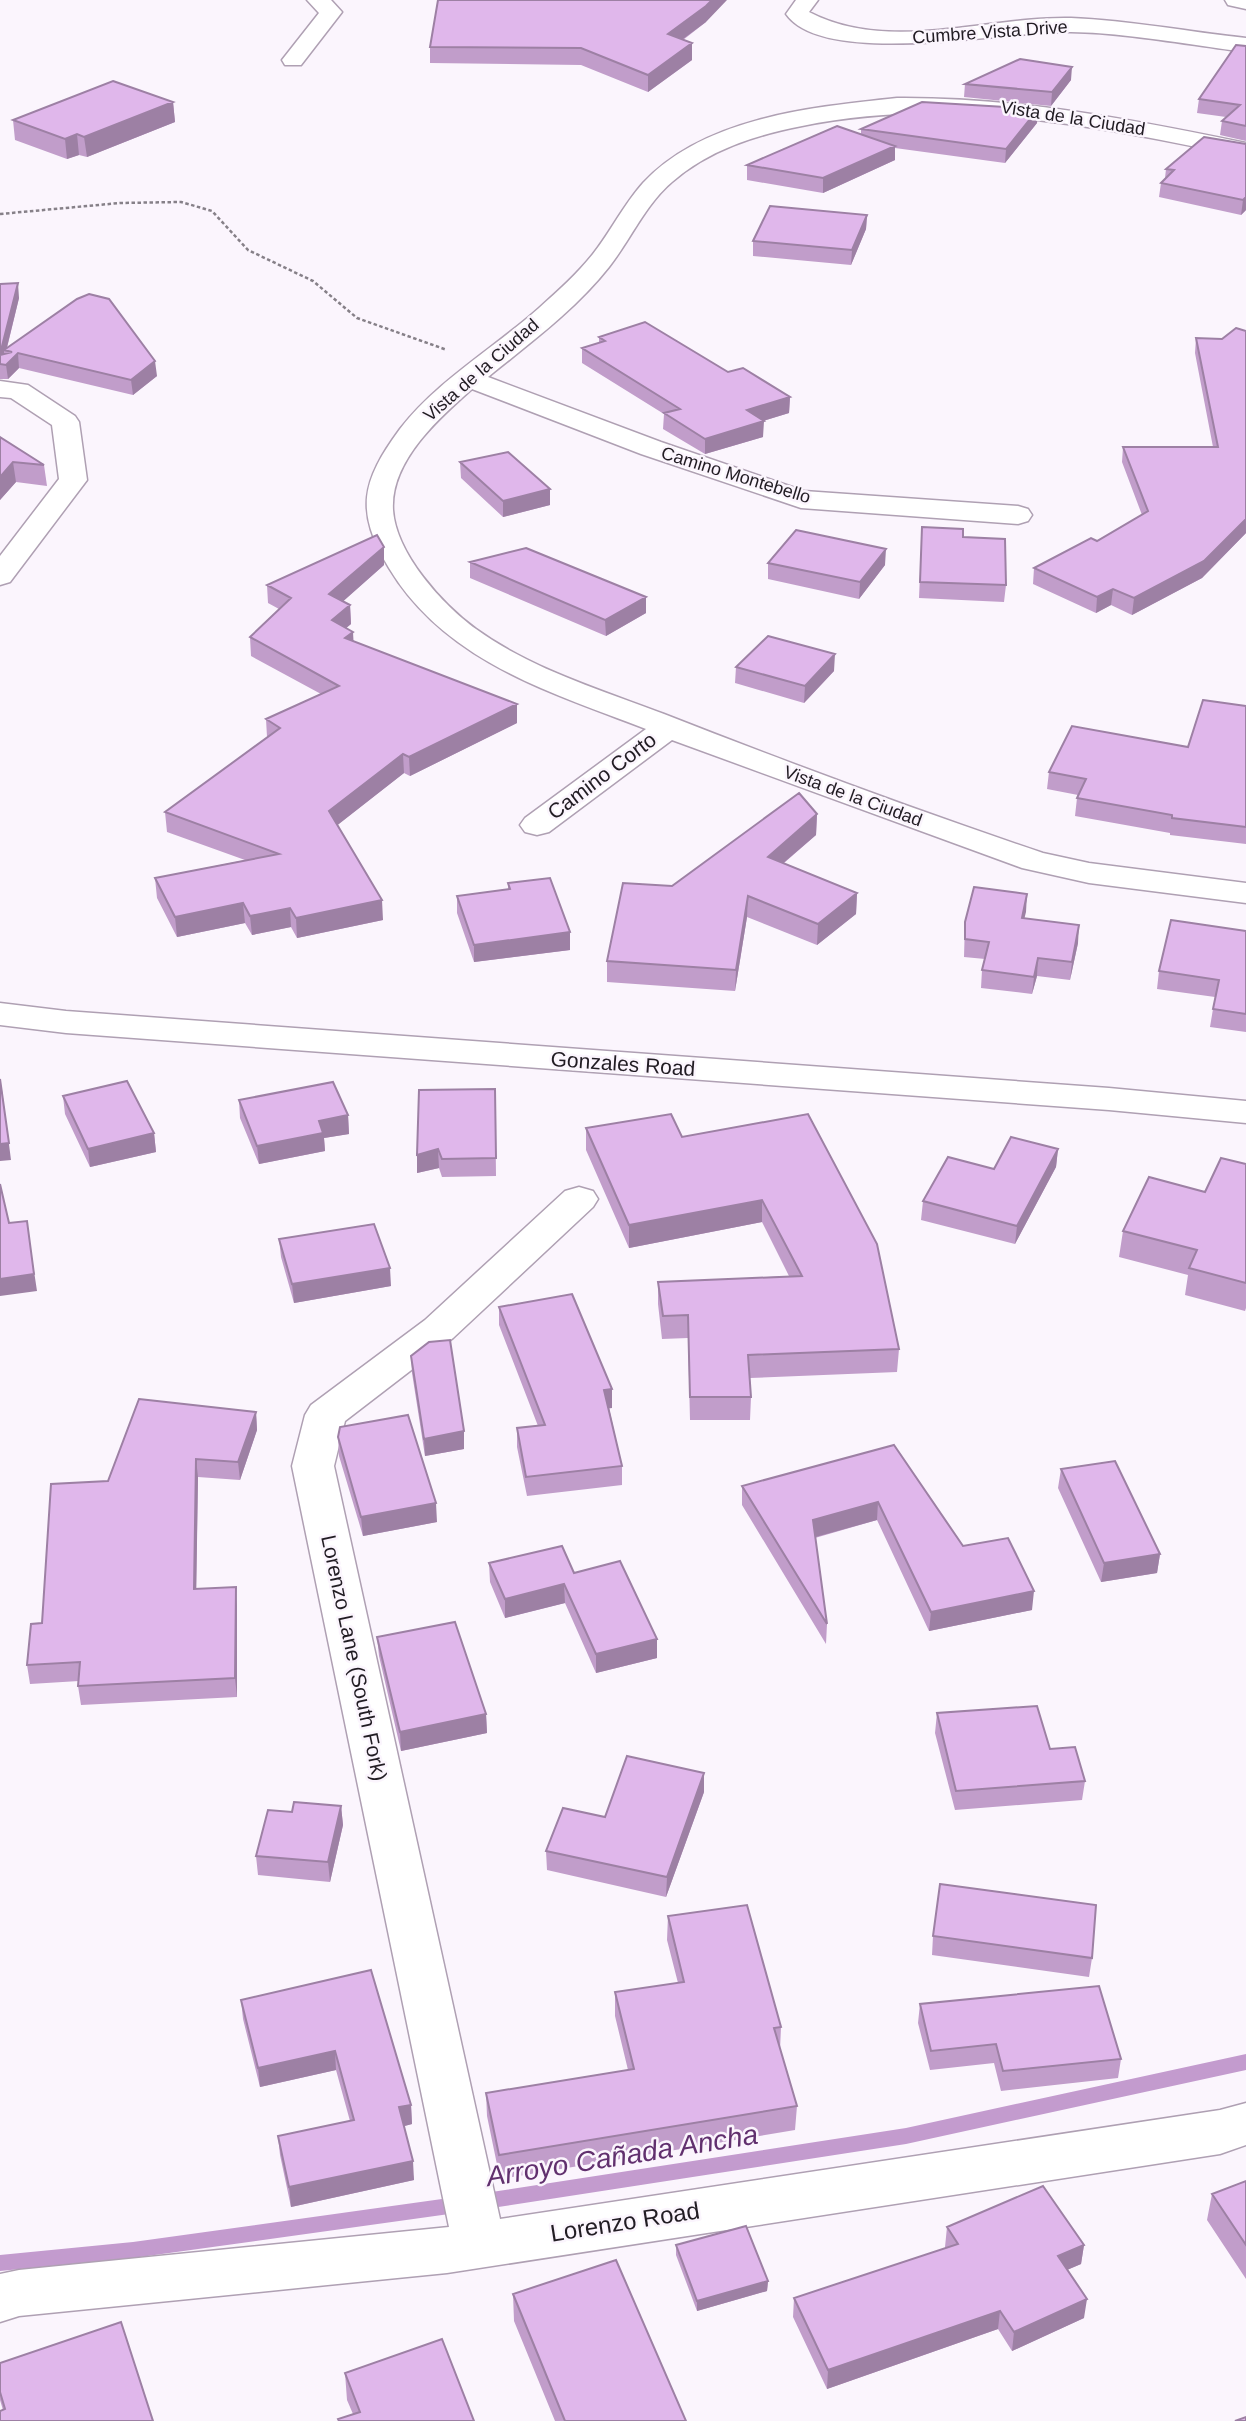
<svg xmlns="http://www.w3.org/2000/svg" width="1246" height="2421" font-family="Arial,sans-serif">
  <rect width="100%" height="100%" fill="#fbf5fd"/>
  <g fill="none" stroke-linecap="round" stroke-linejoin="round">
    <path fill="#c39bce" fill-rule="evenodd" d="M 1246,2054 L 1246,2070 L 906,2144 L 485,2209 L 133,2258 L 0,2271 L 0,2255 L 133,2242 L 485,2193 L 906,2128 Z"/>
    <g stroke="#afa0b3" stroke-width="3">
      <path id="minor" d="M 307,0 L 331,0 L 342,12 L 301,65 L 285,65 L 282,60 L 319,13 Z
        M 796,0 L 818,0 L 809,12 C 890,54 986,16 1071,18 C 1129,20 1189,32 1246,38 L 1246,52 C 1189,45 1129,33 1071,32 C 1011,30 824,69 786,14 Z
        M 1225,0 L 1246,0 L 1246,9 L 1228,5 Z
        M 897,98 C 1016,97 1130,119 1246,143 L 1246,157 C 1099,127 952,95 802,126 C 756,135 708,150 672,182 C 645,205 631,239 609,267 C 576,309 530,343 488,377 L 661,442 L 804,491 L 1018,506 L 1028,509 L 1032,515 L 1028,521 L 1018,524 L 801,508 L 641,454 L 472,389 C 439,418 390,461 393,510 C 396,554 443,605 476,629 C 531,669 601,690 664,714 C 789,763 916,810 1043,853 L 1089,863 L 1246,883 L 1246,903 L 1089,883 L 1022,868 L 672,740 L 549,832 L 537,835 L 525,832 L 520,825 L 525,818 L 646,729 C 549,692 445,661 389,568 C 355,511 361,482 400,429 C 438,380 493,349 539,308 C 558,291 577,274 593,254 C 611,231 624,204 643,183 C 704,117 813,107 897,98 Z
        M 0,381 L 28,385 L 75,416 L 79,422 L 87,480 L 10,582 L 0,585 L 0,556 L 59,479 L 52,425 L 11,398 L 0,397 Z
        M 579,1187 L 593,1191 L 598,1199 L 593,1207 L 453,1338 L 345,1421 L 334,1466 L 500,2219 L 1220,2110 L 1246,2103 L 1246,2145 L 1220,2154 L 447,2273 L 19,2316 L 0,2322 L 0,2274 L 19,2270 L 449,2227 L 292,1466 L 305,1415 L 311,1405 L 425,1320 L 565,1191 Z"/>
    </g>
    <g stroke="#afa0b3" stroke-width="3">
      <path id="tertiary" d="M 0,1003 L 66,1011 L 1109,1088 L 1246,1101 L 1246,1123 L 1109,1110 L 66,1033 L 0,1025 Z"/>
    </g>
    <path stroke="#868088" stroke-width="2.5" stroke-dasharray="3.5 2.5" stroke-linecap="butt" d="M 0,214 L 120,203 L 181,202 L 212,211 L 248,250 L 313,281 L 357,318 L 447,350"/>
    <use href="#minor" fill="#fff" fill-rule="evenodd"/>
    <use href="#tertiary" fill="#fff" fill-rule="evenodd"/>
  </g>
  <path fill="#c19dca" d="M 706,22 L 683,40 L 692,60 L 648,92 L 581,65 L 430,63 L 430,47 Z
    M 1246,46 L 1246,141 L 1220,135 L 1222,121 L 1226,117 L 1197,113 L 1199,99 Z
    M 1071,80 L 1051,106 L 964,97 L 965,84 Z
    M 173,102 L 175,122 L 87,157 L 79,155 L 67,159 L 15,140 L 13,120 Z
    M 1038,109 L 1037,123 L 1005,163 L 895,148 L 895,160 L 823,193 L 747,180 L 747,165 L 861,134 L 861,129 Z
    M 1246,144 L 1246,210 L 1241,215 L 1159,197 L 1161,183 L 1165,178 L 1166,169 Z
    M 867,215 L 866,229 L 851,265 L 753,256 L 753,241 Z
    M 0,284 L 19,298 L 7,348 L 157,376 L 133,395 L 19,368 L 8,379 L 0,379 Z
    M 1246,331 L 1246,533 L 1202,578 L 1132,615 L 1111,605 L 1096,613 L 1033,584 L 1034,568 L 1097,541 L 1142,515 L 1122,462 L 1123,447 L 1213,447 L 1195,353 L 1196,338 L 1222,339 Z
    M 599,337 L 728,372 L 790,397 L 789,413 L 763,421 L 763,437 L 705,454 L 663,429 L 664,414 L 582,363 L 582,348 L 599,343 Z
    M 0,437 L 44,465 L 47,486 L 16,482 L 0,500 Z
    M 460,462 L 550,489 L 550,505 L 503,517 L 461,478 Z
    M 922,527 L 963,537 L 1006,585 L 1004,602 L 919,598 Z
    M 470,562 L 646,597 L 646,613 L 606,636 L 470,578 Z
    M 768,563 L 885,565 L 859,599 L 768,579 Z
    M 384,565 L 343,601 L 350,605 L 351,624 L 346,628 L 353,641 L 517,704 L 517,723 L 410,776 L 404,773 L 337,825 L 383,920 L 297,938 L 291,927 L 252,935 L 245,923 L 177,937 L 157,898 L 155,878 L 245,860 L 167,832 L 165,812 L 267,737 L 266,719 L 321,694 L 251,656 L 250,637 L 279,609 L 268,603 L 267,585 Z
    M 736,667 L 834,671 L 804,703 L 735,683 Z
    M 1246,706 L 1246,844 L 1170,835 L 1170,833 L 1075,816 L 1077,798 L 1078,795 L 1047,789 L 1049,772 L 1188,747 Z
    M 817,814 L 816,835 L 784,863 L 857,893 L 856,914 L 817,945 L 747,917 L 735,991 L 607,982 L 607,961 L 672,886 Z
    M 508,883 L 570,932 L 570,950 L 474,962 L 457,913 L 457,896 L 508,889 Z
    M 1027,894 L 1024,918 L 1078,943 L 1070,980 L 1037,976 L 1032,994 L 981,988 L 982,970 L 985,959 L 964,957 L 965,922 Z
    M 1246,931 L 1246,1032 L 1210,1027 L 1215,997 L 1157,989 L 1159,971 Z
    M 495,1089 L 496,1176 L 442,1177 L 439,1168 L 417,1173 L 417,1155 Z
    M 63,1096 L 154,1133 L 156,1152 L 90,1167 L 65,1114 Z
    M 239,1100 L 348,1115 L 349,1134 L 324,1138 L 325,1151 L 259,1164 L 240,1118 Z
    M 808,1114 L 899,1349 L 897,1372 L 750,1378 L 751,1397 L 750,1420 L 690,1420 L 688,1338 L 662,1339 L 658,1304 L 658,1282 L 789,1276 L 762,1222 L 629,1248 L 586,1150 L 586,1128 L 682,1137 Z
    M 1058,1149 L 1056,1167 L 1015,1244 L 921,1220 L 923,1201 L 994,1169 Z
    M 1246,1164 L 1246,1308 L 1245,1311 L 1185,1295 L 1188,1275 L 1119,1257 L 1123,1231 L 1205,1192 Z
    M 279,1239 L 391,1286 L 294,1303 L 281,1257 Z
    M 499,1307 L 612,1389 L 612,1408 L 609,1408 L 622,1466 L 622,1485 L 527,1496 L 517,1447 L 517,1428 L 538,1426 L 499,1325 Z
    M 411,1356 L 464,1431 L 464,1449 L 425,1456 L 412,1373 Z
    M 256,1412 L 257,1430 L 240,1480 L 198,1477 L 196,1589 L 237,1606 L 237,1697 L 81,1705 L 78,1686 L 79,1681 L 30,1684 L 27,1665 L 42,1623 L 108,1481 Z
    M 338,1437 L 437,1522 L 363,1536 L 339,1456 Z
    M 894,1445 L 963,1546 L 1032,1610 L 929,1631 L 877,1520 L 815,1538 L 827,1624 L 826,1644 L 742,1505 L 742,1486 Z
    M 1061,1469 L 1160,1554 L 1157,1573 L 1101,1582 L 1058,1488 Z
    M 489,1563 L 574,1573 L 657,1658 L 596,1673 L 565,1603 L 505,1618 L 490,1582 Z
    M 377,1637 L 486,1714 L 487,1733 L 401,1751 L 379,1656 Z
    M 937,1713 L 1050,1749 L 1085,1781 L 1082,1800 L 955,1810 L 935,1733 Z
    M 704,1792 L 666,1897 L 547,1870 L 546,1851 L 605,1817 Z
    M 341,1806 L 343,1825 L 330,1882 L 258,1875 L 256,1856 L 292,1812 Z
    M 668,1916 L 781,2027 L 780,2050 L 797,2106 L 795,2130 L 500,2179 L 487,2116 L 486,2093 L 628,2070 L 615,2016 L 615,1992 L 678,1983 L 667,1940 Z
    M 933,1936 L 1092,1958 L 1089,1977 L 932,1955 Z
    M 371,1970 L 411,2105 L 412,2124 L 404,2126 L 414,2180 L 291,2207 L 280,2155 L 278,2136 L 350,2121 L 336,2070 L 260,2087 L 243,2019 L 241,2000 Z
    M 920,2004 L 1121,2059 L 1118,2078 L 1001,2091 L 994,2063 L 930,2070 L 918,2023 Z
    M 1246,2181 L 1246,2279 L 1207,2220 L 1212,2194 Z
    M 947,2227 L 1084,2245 L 1081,2264 L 1067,2270 L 1084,2318 L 1012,2351 L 998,2329 L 827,2389 L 793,2317 L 794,2298 L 946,2248 L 945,2247 Z
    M 676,2245 L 768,2281 L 767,2291 L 697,2311 L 676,2255 Z
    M 513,2294 L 686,2421 L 555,2421 L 514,2321 Z
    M 0,2363 L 153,2421 L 3,2410 L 0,2400 Z
    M 345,2373 L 474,2421 L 353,2414 L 347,2400 Z"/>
  <path fill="#9d80a4" d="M 712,0 L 727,0 L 706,22 L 668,50 L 668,34 Z
    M 692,43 L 692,60 L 648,92 L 648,75 Z
    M 1072,67 L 1071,80 L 1051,106 L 1052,92 Z
    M 173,102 L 175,122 L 87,157 L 84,137 Z
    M 1038,109 L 1037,123 L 1005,163 L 1006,149 Z
    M 77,134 L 79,155 L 67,159 L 65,139 Z
    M 895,146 L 895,160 L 823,193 L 823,178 Z
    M 1246,197 L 1246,210 L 1241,215 L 1243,200 Z
    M 867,215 L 866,229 L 851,265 L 852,250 Z
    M 18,283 L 19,298 L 6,351 L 4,350 L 4,358 L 3,365 L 0,354 Z
    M 18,353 L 19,368 L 8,379 L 6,365 Z
    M 155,361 L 157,376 L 133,395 L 131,380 Z
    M 790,397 L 789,413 L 746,426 L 747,410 Z
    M 764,421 L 763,437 L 705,454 L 705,439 Z
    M 13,462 L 16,482 L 0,500 L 0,477 Z
    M 550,489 L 550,505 L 503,517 L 503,501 Z
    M 1246,519 L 1246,533 L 1202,578 L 1132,615 L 1134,598 Z
    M 384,547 L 384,565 L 330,613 L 329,594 Z
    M 886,549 L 885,565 L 859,599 L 860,582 Z
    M 1113,589 L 1111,605 L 1096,613 L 1097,597 Z
    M 646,597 L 646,613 L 606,636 L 605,620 Z
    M 350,605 L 351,624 L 333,639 L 332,620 Z
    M 353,632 L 354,650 L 345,638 Z
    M 835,654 L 834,671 L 804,703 L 805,686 Z
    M 517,704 L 517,723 L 410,776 L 409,757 Z
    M 403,754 L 404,773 L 330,831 L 329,811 Z
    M 817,814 L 816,835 L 767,877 L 768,857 Z
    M 857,893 L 856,914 L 817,945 L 818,924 Z
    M 1027,894 L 1026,912 L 1020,936 L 1022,918 Z
    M 748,896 L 747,917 L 735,991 L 736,970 Z
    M 382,900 L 383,920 L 297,938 L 296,918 Z
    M 243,903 L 245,923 L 177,937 L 175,917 Z
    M 290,908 L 291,927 L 252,935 L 250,916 Z
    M 1079,925 L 1078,943 L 1070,980 L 1072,962 Z
    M 570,932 L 570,950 L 474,962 L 474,945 Z
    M 1038,958 L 1037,976 L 1032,994 L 1034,977 Z
    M 2,1090 L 11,1160 L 0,1161 L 0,1144 Z
    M 348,1115 L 349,1134 L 324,1138 L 325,1151 L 259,1164 L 257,1146 L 319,1121 Z
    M 154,1133 L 156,1152 L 90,1167 L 88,1149 Z
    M 438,1149 L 439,1168 L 417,1173 L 417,1155 Z
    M 1058,1149 L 1056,1167 L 1015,1244 L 1017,1226 Z
    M 762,1200 L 762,1222 L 629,1248 L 629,1225 Z
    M 29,1238 L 37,1291 L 0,1296 L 0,1279 Z
    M 390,1268 L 391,1286 L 294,1303 L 292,1284 Z
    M 612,1389 L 612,1408 L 605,1409 L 604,1390 Z
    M 256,1412 L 257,1430 L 240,1480 L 238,1462 Z
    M 464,1431 L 464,1449 L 425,1456 L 424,1439 Z
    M 196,1459 L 198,1477 L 196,1608 L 194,1589 Z
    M 878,1502 L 877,1520 L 812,1538 L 813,1520 Z
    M 436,1503 L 437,1522 L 363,1536 L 361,1517 Z
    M 1160,1554 L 1157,1573 L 1101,1582 L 1104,1563 Z
    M 564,1584 L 565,1603 L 505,1618 L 505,1599 Z
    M 236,1587 L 237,1606 L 237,1697 L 235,1678 Z
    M 1034,1591 L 1032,1610 L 929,1631 L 931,1612 Z
    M 657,1639 L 657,1658 L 596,1673 L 596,1654 Z
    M 486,1714 L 487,1733 L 401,1751 L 400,1732 Z
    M 704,1773 L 704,1792 L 666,1897 L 667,1877 Z
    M 341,1806 L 343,1825 L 330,1882 L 328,1862 Z
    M 335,2051 L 336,2070 L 260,2087 L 258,2068 Z
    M 411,2105 L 412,2124 L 401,2127 L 399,2107 Z
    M 413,2161 L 414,2180 L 291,2207 L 289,2187 Z
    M 1084,2245 L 1081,2264 L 1055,2275 L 1058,2256 Z
    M 768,2281 L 767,2291 L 697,2311 L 697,2301 Z
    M 1087,2299 L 1084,2318 L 1012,2351 L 1014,2332 Z
    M 1000,2311 L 998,2329 L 827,2389 L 828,2370 Z"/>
  <path fill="#e0b7eb" stroke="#9d80a4" stroke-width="2" d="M 438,0 L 712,0 L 706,6 L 668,34 L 692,43 L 648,75 L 581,48 L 430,47 Z
    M 1236,45 L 1246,46 L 1246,126 L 1222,121 L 1240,105 L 1199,99 Z
    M 1020,59 L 1072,67 L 1052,92 L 965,84 Z
    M 113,81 L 173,102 L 84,137 L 77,134 L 65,139 L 13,120 Z
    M 922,102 L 1038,109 L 1006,149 L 861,129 Z
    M 837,126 L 895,146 L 823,178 L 747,165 Z
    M 1204,137 L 1246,144 L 1246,197 L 1243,200 L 1161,183 L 1174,170 L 1166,169 Z
    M 770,206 L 867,215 L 852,250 L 753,241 Z
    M 18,283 L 0,354 L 0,284 Z
    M 89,294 L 109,299 L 155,361 L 131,380 L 18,353 L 6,365 L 0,364 L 0,355 L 12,352 L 4,350 L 77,299 Z
    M 645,322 L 728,372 L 743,368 L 790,397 L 747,410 L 764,421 L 705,439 L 664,413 L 680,409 L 582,348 L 605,341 L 599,337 Z
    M 1236,328 L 1246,331 L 1246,519 L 1204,561 L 1134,598 L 1113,589 L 1097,597 L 1034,568 L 1091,538 L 1097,541 L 1148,511 L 1123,447 L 1218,447 L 1196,338 L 1222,339 Z
    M 0,437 L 44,465 L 13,462 L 0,477 Z
    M 508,452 L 550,489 L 503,501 L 460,462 Z
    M 922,527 L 963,529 L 963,537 L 1005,539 L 1006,585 L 920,582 Z
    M 796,530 L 886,549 L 860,582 L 768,563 Z
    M 377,535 L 384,547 L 329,594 L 350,605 L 332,620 L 353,632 L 345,638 L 517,704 L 409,757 L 403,754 L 329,811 L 382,900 L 296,918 L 290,908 L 250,916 L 243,903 L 175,917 L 155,878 L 279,854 L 165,812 L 280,728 L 266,719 L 339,686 L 250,637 L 291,598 L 267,585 Z
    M 526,548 L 646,597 L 605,620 L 470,562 Z
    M 768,636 L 835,654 L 805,686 L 736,667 Z
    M 1203,700 L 1246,706 L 1246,827 L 1172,818 L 1172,815 L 1077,798 L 1086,779 L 1049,772 L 1072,726 L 1188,747 Z
    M 799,793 L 817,814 L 768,857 L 857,893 L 818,924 L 748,896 L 736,970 L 607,961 L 623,883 L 672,886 Z
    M 550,878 L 570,932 L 474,945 L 457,896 L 510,889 L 508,883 Z
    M 974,887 L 1027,894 L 1022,918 L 1079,925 L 1072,962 L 1038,958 L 1034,977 L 982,970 L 989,942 L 965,939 L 965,922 Z
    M 1171,920 L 1246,931 L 1246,1014 L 1213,1009 L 1219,980 L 1159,971 Z
    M 0,1079 L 9,1143 L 0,1144 Z
    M 127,1081 L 154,1133 L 88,1149 L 63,1096 Z
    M 333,1082 L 348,1115 L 319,1121 L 323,1133 L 257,1146 L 239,1100 Z
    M 495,1089 L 496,1158 L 442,1159 L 438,1149 L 417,1155 L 419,1090 Z
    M 671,1114 L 682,1137 L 808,1114 L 877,1244 L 899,1349 L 748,1355 L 751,1397 L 690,1397 L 688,1315 L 663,1316 L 658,1282 L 802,1276 L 762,1200 L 629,1225 L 586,1128 Z
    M 1011,1137 L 1058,1149 L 1017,1226 L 923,1201 L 948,1157 L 994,1169 Z
    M 1221,1158 L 1246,1164 L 1246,1283 L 1189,1268 L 1197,1250 L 1123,1231 L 1149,1177 L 1205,1192 Z
    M 0,1184 L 9,1223 L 27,1221 L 34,1274 L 0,1279 Z
    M 374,1224 L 390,1268 L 292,1284 L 279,1239 Z
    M 572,1294 L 612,1389 L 604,1390 L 622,1466 L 526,1477 L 517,1428 L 545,1425 L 499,1307 Z
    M 450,1340 L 464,1431 L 424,1439 L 411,1356 L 429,1342 Z
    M 139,1399 L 256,1412 L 238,1462 L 196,1459 L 194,1589 L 236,1587 L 235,1678 L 78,1686 L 80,1662 L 27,1665 L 31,1624 L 42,1623 L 51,1484 L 108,1481 Z
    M 408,1415 L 436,1503 L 361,1517 L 338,1437 L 340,1427 Z
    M 894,1445 L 963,1546 L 1008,1538 L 1034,1591 L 931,1612 L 878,1502 L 813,1520 L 827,1624 L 742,1486 Z
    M 1115,1461 L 1160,1554 L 1104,1563 L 1061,1469 Z
    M 562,1546 L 574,1573 L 620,1561 L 657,1639 L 596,1654 L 564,1584 L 505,1599 L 489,1563 Z
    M 455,1622 L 486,1714 L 400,1732 L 377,1637 Z
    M 1037,1706 L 1050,1749 L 1075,1747 L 1085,1781 L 956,1791 L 937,1713 Z
    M 627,1756 L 704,1773 L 667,1877 L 546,1851 L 563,1808 L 605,1817 Z
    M 294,1802 L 341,1806 L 328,1862 L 256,1856 L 268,1810 L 292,1812 Z
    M 940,1884 L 1096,1905 L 1092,1958 L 933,1936 Z
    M 747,1905 L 781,2027 L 774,2028 L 797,2106 L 499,2155 L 486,2093 L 634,2069 L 615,1992 L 684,1982 L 668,1916 Z
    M 371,1970 L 411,2105 L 399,2107 L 413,2161 L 289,2187 L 278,2136 L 354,2120 L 335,2051 L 258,2068 L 241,2000 Z
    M 1099,1986 L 1121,2059 L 1003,2071 L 996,2044 L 931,2051 L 920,2004 Z
    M 1246,2181 L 1246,2245 L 1212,2194 Z
    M 1043,2186 L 1084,2245 L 1058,2256 L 1087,2299 L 1014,2332 L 1000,2311 L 828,2370 L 794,2298 L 958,2244 L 947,2227 Z
    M 746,2226 L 768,2281 L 697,2301 L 676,2245 Z
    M 616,2260 L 686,2421 L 565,2421 L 513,2294 Z
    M 121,2322 L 153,2421 L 0,2421 L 0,2411 L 5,2409 L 0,2392 L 0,2363 Z
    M 442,2339 L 474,2421 L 339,2421 L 338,2419 L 360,2412 L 345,2373 Z
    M 1246,2417 L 1246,2421 L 1235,2421 Z"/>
  <g text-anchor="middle" stroke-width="5" stroke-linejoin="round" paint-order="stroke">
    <g font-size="18" fill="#211c23" stroke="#fbf5fd">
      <text transform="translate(990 32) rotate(-4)" y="6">Cumbre Vista Drive</text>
      <text transform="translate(1073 118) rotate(9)" y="6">Vista de la Ciudad</text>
      <text transform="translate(481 370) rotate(-41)" y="6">Vista de la Ciudad</text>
      <text transform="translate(736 475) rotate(17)" y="6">Camino Montebello</text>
      <text transform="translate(853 796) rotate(20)" y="6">Vista de la Ciudad</text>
    </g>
    <g font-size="21" fill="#211c23" stroke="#fbf5fd">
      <text transform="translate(602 776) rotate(-37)" y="7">Camino Corto</text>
      <text transform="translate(623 1064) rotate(4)" y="7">Gonzales Road</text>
      <text transform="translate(354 1658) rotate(78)" y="7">Lorenzo Lane (South Fork)</text>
    </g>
    <g font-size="24" fill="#211c23" stroke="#fbf5fd">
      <text transform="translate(625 2222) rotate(-9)" y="8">Lorenzo Road</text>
    </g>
    <g font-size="28" font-style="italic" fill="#61306e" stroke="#fbf5fd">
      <text transform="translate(622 2155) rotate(-9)" y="10">Arroyo Cañada Ancha</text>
    </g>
  </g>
</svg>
